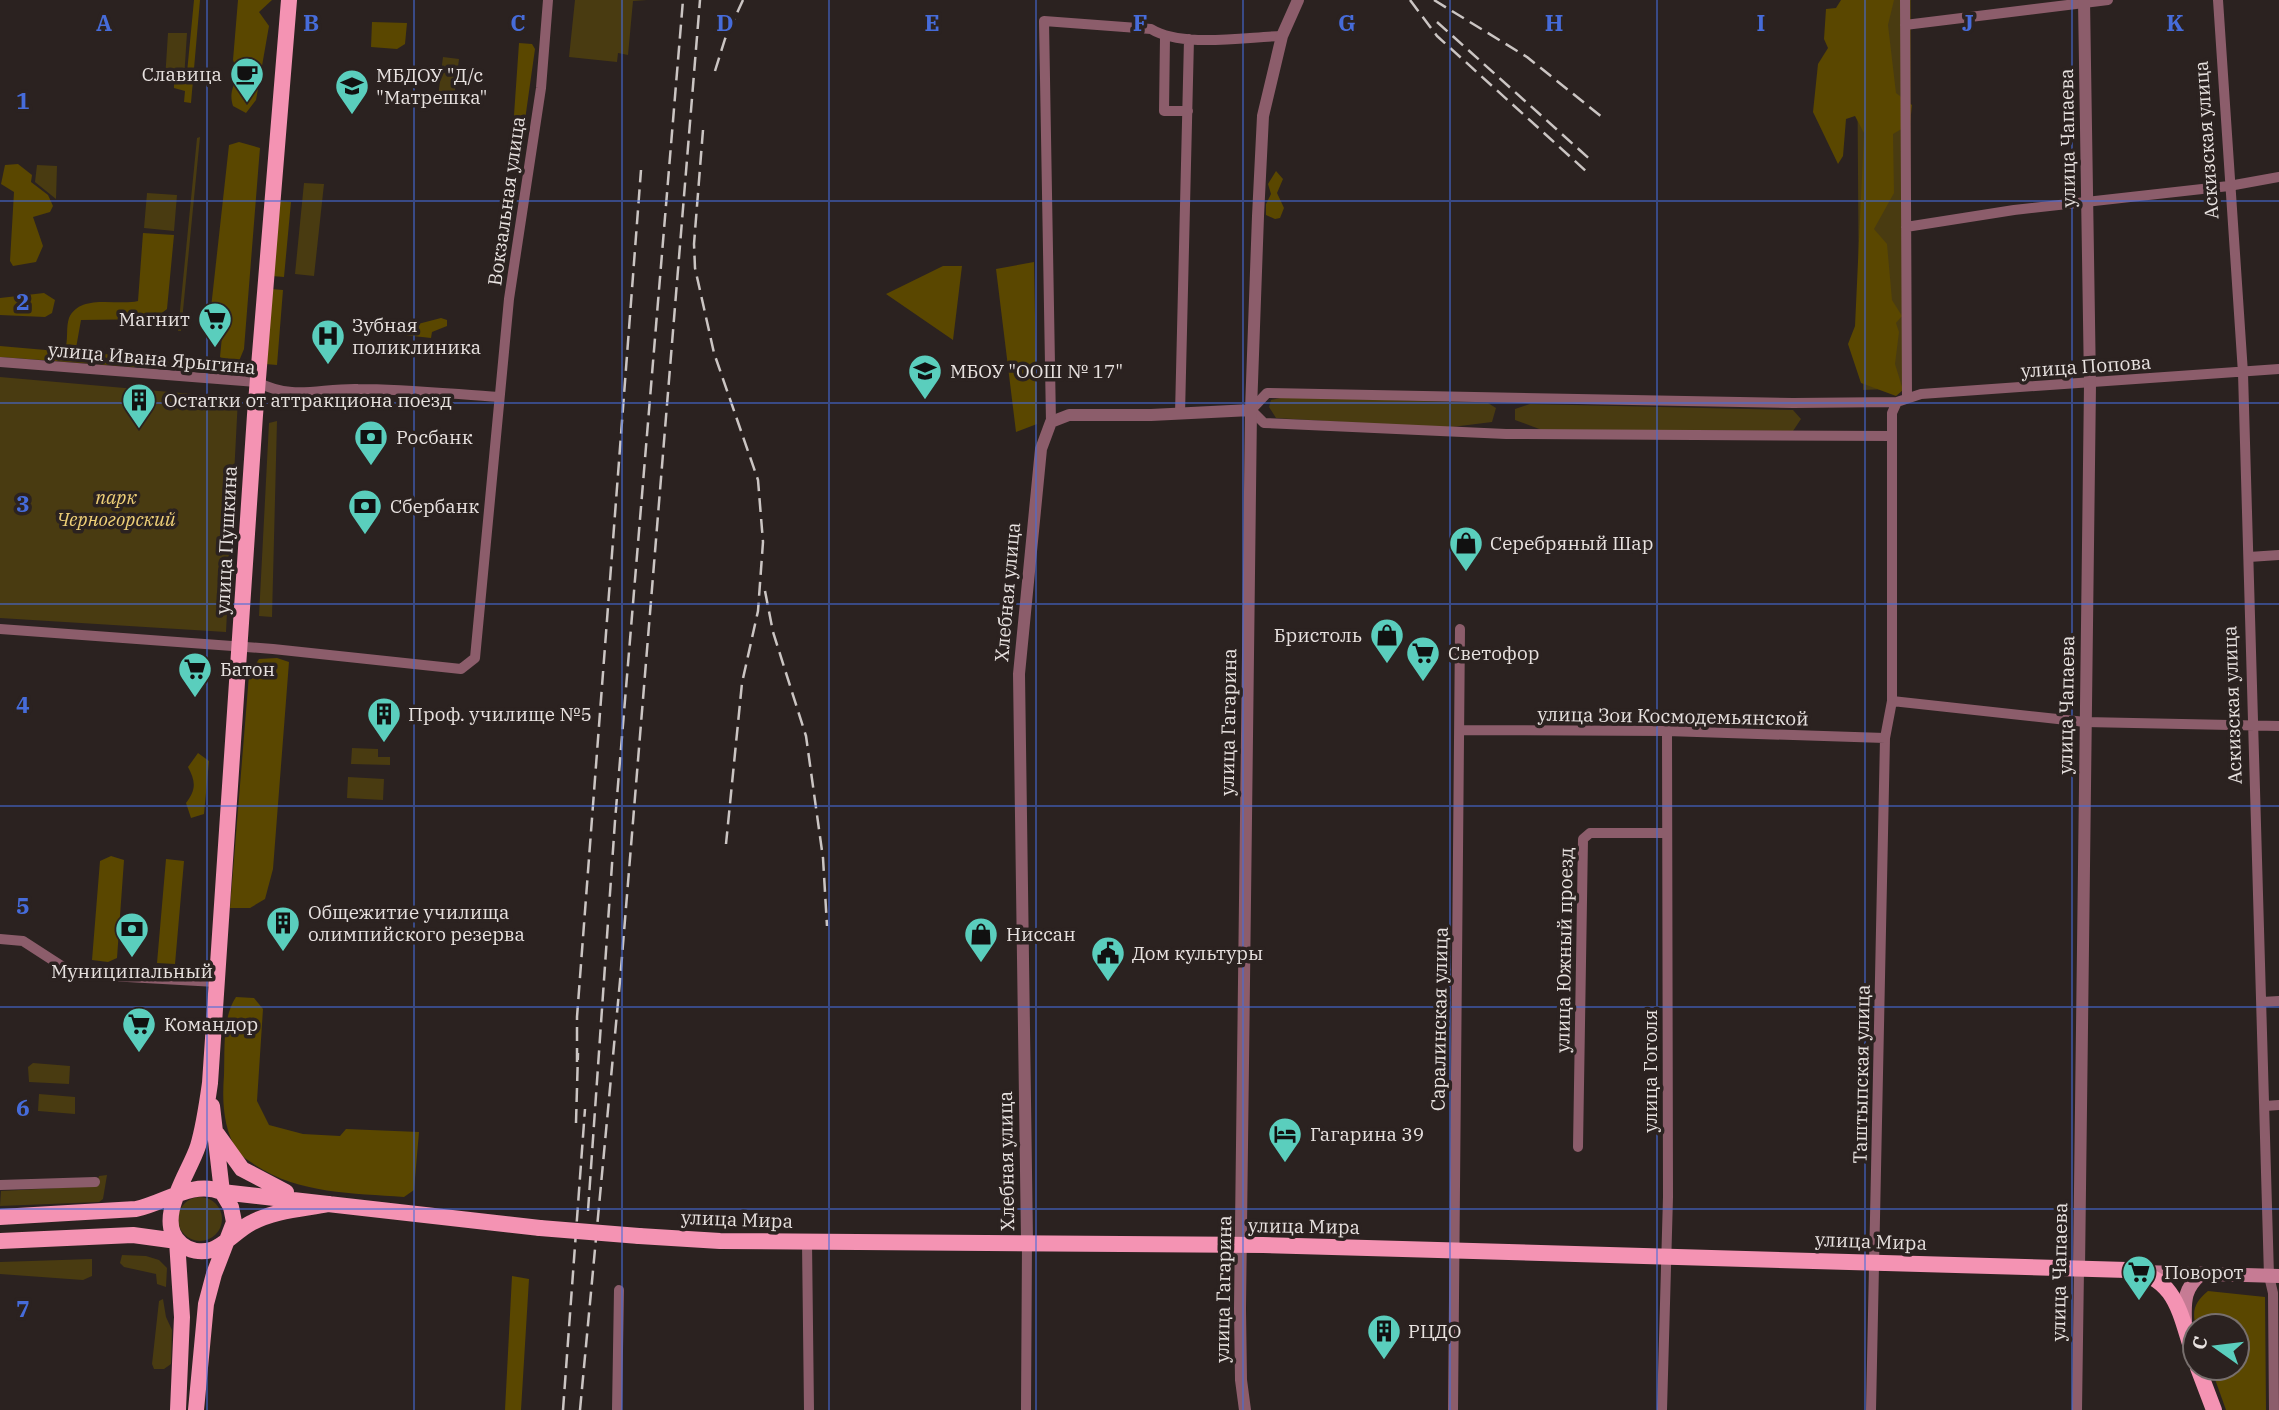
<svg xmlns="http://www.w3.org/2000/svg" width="2279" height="1410" font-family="'IBM Plex Serif',serif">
  <rect width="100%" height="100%" fill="#2b2220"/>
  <path fill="#493b11" d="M 575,0 L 647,0 L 633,1 L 628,55 L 618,53 L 617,62 L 569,57 Z
    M 1862,0 L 1911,0 L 1910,388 L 1863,390 L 1863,318 L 1859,318 L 1857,28 Z
    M 168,33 L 187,33 L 184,79 L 165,80 Z
    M 443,57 L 459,59 L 454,98 L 438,97 Z
    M 200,137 L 181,331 L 178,331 L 197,138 Z
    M 37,165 L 57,166 L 56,199 L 35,182 Z
    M 304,183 L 324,184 L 314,276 L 295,274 Z
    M 147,193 L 177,195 L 174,231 L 144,228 Z
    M 0,377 L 238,398 L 226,632 L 0,618 Z
    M 1285,397 L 1488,403 L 1496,408 L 1492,422 L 1444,428 L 1276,418 L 1269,407 L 1271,400 Z
    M 1530,404 L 1793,410 L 1801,419 L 1793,431 L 1542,430 L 1515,420 L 1515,409 Z
    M 277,421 L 272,617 L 259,616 L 269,423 Z
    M 352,748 L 378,749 L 378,757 L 390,757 L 390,765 L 351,764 Z
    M 348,777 L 384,779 L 383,800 L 347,798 Z
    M 33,1063 L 70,1066 L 69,1084 L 29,1082 L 28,1067 Z
    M 39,1094 L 75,1097 L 75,1114 L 38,1111 Z
    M 107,1175 L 103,1199 L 99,1202 L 0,1206 L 1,1191 L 95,1186 L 99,1176 Z
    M178 1219a22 22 0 1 1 44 0a22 22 0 1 1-44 0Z
    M 122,1255 L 146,1256 L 159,1260 L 167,1268 L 166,1287 L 157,1284 L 156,1274 L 124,1267 L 120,1263 Z
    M 92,1259 L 92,1276 L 83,1280 L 0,1274 L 0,1262 Z
    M 163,1299 L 166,1317 L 172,1330 L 171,1364 L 164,1369 L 154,1369 L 152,1364 L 159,1301 Z"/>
  <path fill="#5a4700" d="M 194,0 L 200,0 L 191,103 L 184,102 L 185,91 L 174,88 L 174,84 L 186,83 Z
    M 238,0 L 272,0 L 259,12 L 269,26 L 256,100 L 246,113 L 233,106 C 229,94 233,85 239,75 L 233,60 Z
    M 1841,0 L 1894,0 L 1888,25 L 1896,93 L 1912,105 L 1910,124 L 1893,134 L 1894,193 L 1874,229 L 1887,244 L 1892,300 L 1902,316 L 1896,323 L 1899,332 L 1895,364 L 1903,390 L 1896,396 L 1861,383 L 1848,344 L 1855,326 L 1864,133 L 1855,116 L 1846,119 L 1843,156 L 1838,164 L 1813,112 L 1818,64 L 1828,48 L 1824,39 L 1826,9 L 1836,8 Z
    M 372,22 L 407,23 L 405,44 L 397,49 L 371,47 Z
    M 519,43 L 532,44 L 535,49 L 524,127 L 514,115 Z
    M 239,142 L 260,148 L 259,160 L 244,349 L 239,361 L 228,364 L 220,357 L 224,316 L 211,308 L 229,145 Z
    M 18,164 L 32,175 L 31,182 L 48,195 L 53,206 L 50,212 L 33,217 L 43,246 L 36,262 L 13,266 L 10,261 L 14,192 L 1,184 L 5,165 Z
    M 1276,171 L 1283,179 L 1277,193 L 1284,208 L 1280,218 L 1275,219 L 1266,215 L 1266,204 L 1271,194 L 1268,184 Z
    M 279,201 L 291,202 L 284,277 L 272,276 Z
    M 143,233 L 174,235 L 167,309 L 154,319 L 81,320 L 76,348 L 79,352 L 167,359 L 169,363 L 165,369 L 0,357 L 0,346 L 57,351 L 66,346 C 68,337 66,327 69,318 C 80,293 117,306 138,301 Z
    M 1034,262 L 1037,424 L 1016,432 L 996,269 Z
    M 943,266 L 962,266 L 953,340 L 886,294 Z
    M 271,289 L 283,290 L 277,365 L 265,364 Z
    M 44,293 L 55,300 L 52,313 L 45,317 L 0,315 L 0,298 Z
    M 441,318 L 447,320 L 447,326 L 432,332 L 431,338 L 386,333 L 388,323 L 418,324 Z
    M 277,658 L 289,662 L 273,869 L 265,899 L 250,908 L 230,908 L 249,675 L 259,659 Z
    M 198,753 L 209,761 L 204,814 L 191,818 L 186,803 C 196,790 196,782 188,767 Z
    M 111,856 L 124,860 L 117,958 L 108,962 L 92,960 L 100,861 Z
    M 166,859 L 184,861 L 175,964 L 157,963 Z
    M 236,997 L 254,998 L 263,1009 L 257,1101 L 269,1125 L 303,1134 L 340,1136 L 346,1129 L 419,1132 L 414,1190 L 404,1197 C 353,1193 299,1194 255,1165 C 250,1161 242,1157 238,1152 C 223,1129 222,1101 224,1075 C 225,1050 222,1018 236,997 Z
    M 512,1276 L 529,1279 L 521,1410 L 505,1410 Z
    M 2208,1291 L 2265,1297 L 2266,1410 L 2226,1410 L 2211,1368 L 2237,1368 L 2237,1326 L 2196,1326 C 2191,1310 2196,1301 2208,1291 Z"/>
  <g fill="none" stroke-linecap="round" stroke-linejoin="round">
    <path stroke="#8c5d6b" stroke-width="10" d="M 1905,0 L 1907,397
      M 2218,0 L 2243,373 L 2269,1276 L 2273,1293 L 2274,1410
      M 1905,25 L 2108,0
      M 1165,37 L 1164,111 L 1188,111
      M 1906,227 L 2014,210 L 2229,186 L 2279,177
      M 0,362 L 257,382 C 294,401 319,388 358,389 C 405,389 452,394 499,397
      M 1180,414 L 1189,39
      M 1051,422 L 1044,21 L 1151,29 C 1182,48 1245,37 1282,36
      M 1892,436 L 1506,434 L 1264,423 L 1251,410 L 1267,393 L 1793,403 L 1897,402 L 1921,394 L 2279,369
      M 2249,557 L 2279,555
      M 0,629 L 273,649 L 461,669 L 475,658 L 509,299 L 541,88 L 548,0
      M 1892,701 L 2085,722 L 2279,726
      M 1460,730 L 1667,731 L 1885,738
      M 0,939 L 23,941 L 74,974 L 216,982
      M 2262,1002 L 2279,1001
      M 2265,1106 L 2279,1105
      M 1578,1147 L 1583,839 L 1590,833 L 1666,833
      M 0,1185 L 95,1182
      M 807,1242 L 809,1410
      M 617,1410 L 619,1290
      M 1026,1410 L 1027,1242
      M 1453,1410 L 1460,629
      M 1662,1410 L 1668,1197 L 1667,731
      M 1871,1410 L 1885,738 L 1892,701 L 1892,413 L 1897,402
      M 2077,1410 L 2079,1269"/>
    <path stroke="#8c5d6b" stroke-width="12" d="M 1027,1242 L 1019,674 L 1041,449 L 1051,422 L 1069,415 L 1151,415 L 1251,410
      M 2079,1269 L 2090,384 L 2084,0
      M 1245,1410 L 1241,1380 L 1240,1309 L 1251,410 L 1258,216 L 1263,116 L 1282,36 L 1298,0"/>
    <path stroke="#c67b94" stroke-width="14" d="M 2143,1272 L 2279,1276
      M 2185,1321 C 2184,1299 2185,1288 2201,1274"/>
    <path stroke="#f493b3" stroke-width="16" d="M 289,0 L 255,415 L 210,1083 C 207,1104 204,1126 198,1146 C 189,1174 153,1221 181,1244 C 189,1251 201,1253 211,1250 C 226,1245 237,1230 251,1223 C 275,1210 303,1209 329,1204
      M 217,1134 L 242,1169 L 286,1192
      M 0,1217 L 136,1209 C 165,1203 192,1180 222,1192 L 540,1228
      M 639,1236 L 720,1241 L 1263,1245 L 2127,1270 C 2179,1276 2180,1318 2195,1359
      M 0,1241 L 133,1235 L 177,1241
      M 177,1241 L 182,1317 L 178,1410
      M 2198,1368 L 2214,1410
      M 196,1410 L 206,1304 L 214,1274 L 234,1222 L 231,1207 L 222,1192 L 212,1106"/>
    <path stroke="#cbc5c3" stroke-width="2.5" stroke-dasharray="14 7" stroke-linecap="butt" d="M 1410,0 L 1437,36 L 1587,172
      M 1434,0 L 1527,57 L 1602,117
      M 1437,22 L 1593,162
      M 715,71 L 725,39 L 743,0
      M 703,130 L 694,244 L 695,268 L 714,353 L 758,480 L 763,542 L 758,611 L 742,683 L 726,844
      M 765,591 L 773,632 L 806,736 L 823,858 L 827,926
      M 577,1062 L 577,1017 L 641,170
      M 576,1123 L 578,1053
      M 588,1211 L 615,821 L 683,0
      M 563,1410 L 585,1109
      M 580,1410 L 620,981 L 700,0"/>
    <path stroke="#f493b3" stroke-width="16" d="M 540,1228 L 639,1236"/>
  </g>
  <path fill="none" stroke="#466cda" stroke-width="2" stroke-opacity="0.55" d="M 207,0 L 207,1410M 414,0 L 414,1410M 622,0 L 622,1410M 829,0 L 829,1410M 1036,0 L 1036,1410M 1243,0 L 1243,1410M 1450,0 L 1450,1410M 1657,0 L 1657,1410M 1865,0 L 1865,1410M 2072,0 L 2072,1410M 0,201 L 2279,201M 0,403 L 2279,403M 0,604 L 2279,604M 0,806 L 2279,806M 0,1007 L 2279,1007M 0,1209 L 2279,1209"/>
  <defs>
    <g id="cafe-pin" transform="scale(1.75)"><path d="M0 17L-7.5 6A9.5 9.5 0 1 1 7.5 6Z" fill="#5acebd" stroke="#2b2220"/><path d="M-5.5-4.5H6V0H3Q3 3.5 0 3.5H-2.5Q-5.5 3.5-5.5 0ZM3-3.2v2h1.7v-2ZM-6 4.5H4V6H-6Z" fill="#111"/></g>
    <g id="school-pin" transform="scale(1.75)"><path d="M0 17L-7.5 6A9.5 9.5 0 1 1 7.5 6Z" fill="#5acebd" stroke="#2b2220"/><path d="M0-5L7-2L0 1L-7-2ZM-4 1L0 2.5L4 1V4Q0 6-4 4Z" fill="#111"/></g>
    <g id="supermarket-pin" transform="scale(1.75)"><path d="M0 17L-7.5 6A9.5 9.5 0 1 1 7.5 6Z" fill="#5acebd" stroke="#2b2220"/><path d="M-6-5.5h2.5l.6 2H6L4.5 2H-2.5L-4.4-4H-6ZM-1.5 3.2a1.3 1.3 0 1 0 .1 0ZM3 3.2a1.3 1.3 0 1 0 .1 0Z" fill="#111"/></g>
    <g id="hospital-pin" transform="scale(1.75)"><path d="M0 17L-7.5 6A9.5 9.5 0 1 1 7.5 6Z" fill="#5acebd" stroke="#2b2220"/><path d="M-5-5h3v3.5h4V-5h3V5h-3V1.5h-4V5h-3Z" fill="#111"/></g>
    <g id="building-pin" transform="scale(1.75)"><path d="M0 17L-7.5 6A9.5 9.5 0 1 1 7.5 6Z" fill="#5acebd" stroke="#2b2220"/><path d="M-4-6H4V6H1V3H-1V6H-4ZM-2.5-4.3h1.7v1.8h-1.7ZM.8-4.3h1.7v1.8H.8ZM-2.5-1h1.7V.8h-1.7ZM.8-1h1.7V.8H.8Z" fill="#111"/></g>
    <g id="bank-pin" transform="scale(1.75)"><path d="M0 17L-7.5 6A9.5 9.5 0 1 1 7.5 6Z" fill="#5acebd" stroke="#2b2220"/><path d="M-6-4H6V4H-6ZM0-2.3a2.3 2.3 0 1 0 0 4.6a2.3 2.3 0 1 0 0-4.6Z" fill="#111"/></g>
    <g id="shop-pin" transform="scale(1.75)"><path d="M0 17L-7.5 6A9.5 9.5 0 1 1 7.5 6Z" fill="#5acebd" stroke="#2b2220"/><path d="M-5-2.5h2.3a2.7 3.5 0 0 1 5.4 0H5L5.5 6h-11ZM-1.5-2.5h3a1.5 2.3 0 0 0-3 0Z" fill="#111"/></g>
    <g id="civic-pin" transform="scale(1.75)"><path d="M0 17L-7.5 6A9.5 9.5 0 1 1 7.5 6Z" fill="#5acebd" stroke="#2b2220"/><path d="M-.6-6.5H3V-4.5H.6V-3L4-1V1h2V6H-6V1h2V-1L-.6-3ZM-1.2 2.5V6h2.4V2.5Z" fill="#111"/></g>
    <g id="hotel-pin" transform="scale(1.75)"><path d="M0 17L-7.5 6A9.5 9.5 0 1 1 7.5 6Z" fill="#5acebd" stroke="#2b2220"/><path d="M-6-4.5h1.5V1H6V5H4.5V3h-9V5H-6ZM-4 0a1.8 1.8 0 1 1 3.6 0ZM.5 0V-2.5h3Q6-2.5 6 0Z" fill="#111"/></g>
  </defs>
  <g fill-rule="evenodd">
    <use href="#cafe-pin" x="247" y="74"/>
    <use href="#school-pin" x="352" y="86"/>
    <use href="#supermarket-pin" x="215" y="319"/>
    <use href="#hospital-pin" x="328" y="336"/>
    <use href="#school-pin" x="925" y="371"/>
    <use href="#building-pin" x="139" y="400"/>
    <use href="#bank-pin" x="371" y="437"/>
    <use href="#bank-pin" x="365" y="506"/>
    <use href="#shop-pin" x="1466" y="543"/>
    <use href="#shop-pin" x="1387" y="635"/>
    <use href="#supermarket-pin" x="1423" y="653"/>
    <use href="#supermarket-pin" x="195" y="669"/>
    <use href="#building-pin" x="384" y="714"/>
    <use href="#building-pin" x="283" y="923"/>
    <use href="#bank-pin" x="132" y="929"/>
    <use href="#shop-pin" x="981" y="934"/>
    <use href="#civic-pin" x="1108" y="953"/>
    <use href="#supermarket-pin" x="139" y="1024"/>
    <use href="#hotel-pin" x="1285" y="1134"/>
    <use href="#supermarket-pin" x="2139" y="1272"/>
    <use href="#building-pin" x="1384" y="1331"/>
  </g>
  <g text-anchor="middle" stroke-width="7" stroke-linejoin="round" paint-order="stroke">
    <g font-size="19" fill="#e8e2e0" stroke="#2b2220" text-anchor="start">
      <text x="222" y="81" text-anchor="end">Славица</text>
      <text x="376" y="82">МБДОУ "Д/с<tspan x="376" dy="22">"Матрешка"</tspan></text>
      <text x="190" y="326" text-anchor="end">Магнит</text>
      <text x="352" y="332">Зубная<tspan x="352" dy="22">поликлиника</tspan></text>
      <text x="950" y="378">МБОУ "ООШ № 17"</text>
      <text x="164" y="407">Остатки от аттракциона поезд</text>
      <text x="396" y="444">Росбанк</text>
      <text x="390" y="513">Сбербанк</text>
      <text x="1490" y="550">Серебряный Шар</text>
      <text x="1362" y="642" text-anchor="end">Бристоль</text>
      <text x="1448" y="660">Светофор</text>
      <text x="220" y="676">Батон</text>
      <text x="408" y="721">Проф. училище №5</text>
      <text x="308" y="919">Общежитие училища<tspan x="308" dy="22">олимпийского резерва</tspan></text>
      <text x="1006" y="941">Ниссан</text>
      <text x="1132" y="960">Дом культуры</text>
      <text x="132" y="978" text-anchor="middle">Муниципальный</text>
      <text x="164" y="1031">Командор</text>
      <text x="1310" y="1141">Гагарина 39</text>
      <text x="2164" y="1279">Поворот</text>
      <text x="1408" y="1338">РЦДО</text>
    </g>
    <g font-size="19" fill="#e8e2e0" stroke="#2b2220">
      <text transform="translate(2067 138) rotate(-91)" y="7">улица Чапаева</text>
      <text transform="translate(2206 140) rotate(-94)" y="7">Аскизская улица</text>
      <text transform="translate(506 201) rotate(-82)" y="7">Вокзальная улица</text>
      <text transform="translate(152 358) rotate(5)" y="7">улица Ивана Ярыгина</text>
      <text transform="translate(2086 366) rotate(-4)" y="7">улица Попова</text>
      <text transform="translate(226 540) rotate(-87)" y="7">улица Пушкина</text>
      <text transform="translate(1007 592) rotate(-85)" y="7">Хлебная улица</text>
      <text transform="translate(2066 705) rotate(-89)" y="7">улица Чапаева</text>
      <text transform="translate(2232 705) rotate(-92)" y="7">Аскизская улица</text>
      <text transform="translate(1673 716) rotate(1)" y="7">улица Зои Космодемьянской</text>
      <text transform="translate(1228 722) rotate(-89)" y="7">улица Гагарина</text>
      <text transform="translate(1564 950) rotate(-89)" y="7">улица Южный проезд</text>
      <text transform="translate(1439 1019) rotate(-89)" y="7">Саралинская улица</text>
      <text transform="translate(1650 1071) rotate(-90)" y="7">улица Гоголя</text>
      <text transform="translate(1861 1074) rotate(-89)" y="7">Таштыпская улица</text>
      <text transform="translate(1006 1161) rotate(-91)" y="7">Хлебная улица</text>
      <text transform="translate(737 1219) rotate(2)" y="7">улица Мира</text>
      <text transform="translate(1304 1226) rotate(1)" y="7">улица Мира</text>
      <text transform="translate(1871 1241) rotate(2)" y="7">улица Мира</text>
      <text transform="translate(2059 1272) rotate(-89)" y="7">улица Чапаева</text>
      <text transform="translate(1223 1289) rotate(-89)" y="7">улица Гагарина</text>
    </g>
    <g font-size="19" font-style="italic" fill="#efd078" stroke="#2b2220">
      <text x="116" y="504">парк<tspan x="116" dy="22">Черногорский</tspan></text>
    </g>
  </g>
  <g font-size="23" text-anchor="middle" font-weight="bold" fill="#466cda" stroke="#2b2220" stroke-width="7" stroke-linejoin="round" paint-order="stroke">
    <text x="104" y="31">A</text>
    <text x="311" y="31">B</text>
    <text x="518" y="31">C</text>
    <text x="725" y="31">D</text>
    <text x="932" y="31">E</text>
    <text x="1140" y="31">F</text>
    <text x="1347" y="31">G</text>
    <text x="1554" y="31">H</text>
    <text x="1761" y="31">I</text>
    <text x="1968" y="31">J</text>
    <text x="2175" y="31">K</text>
    <text x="23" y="109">1</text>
    <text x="23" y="310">2</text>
    <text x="23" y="512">3</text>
    <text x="23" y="713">4</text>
    <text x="23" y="914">5</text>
    <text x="23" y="1116">6</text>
    <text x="23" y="1317">7</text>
  </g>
  <g transform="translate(2216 1347) rotate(284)"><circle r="33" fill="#2b2220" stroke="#776f6d" stroke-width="2"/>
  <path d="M0-5L12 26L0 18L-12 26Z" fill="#5acebd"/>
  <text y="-10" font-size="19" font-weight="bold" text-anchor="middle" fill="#e8e2e0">С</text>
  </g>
</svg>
